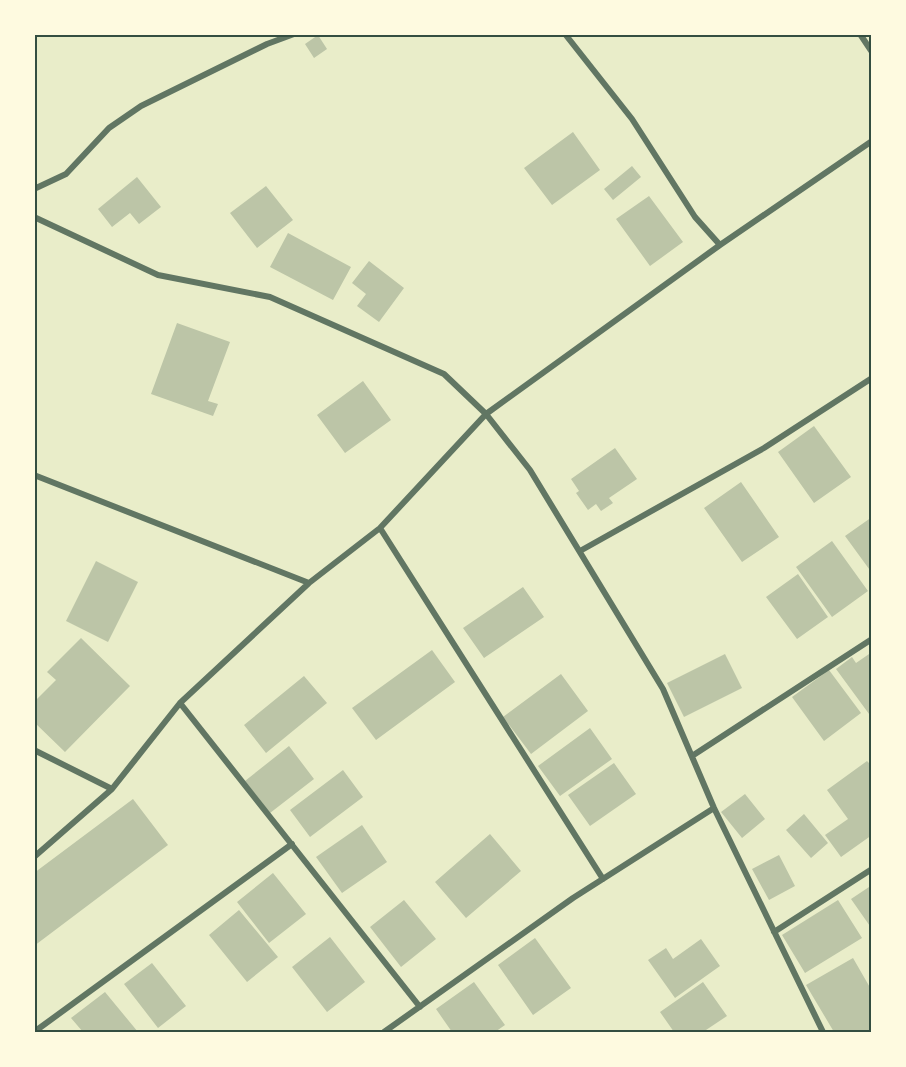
<svg xmlns="http://www.w3.org/2000/svg" width="906" height="1067" font-family="'DM Sans',sans-serif">
  <rect width="100%" height="100%" fill="#e9edc9"/>
  <path fill="#bcc5a7" d="M 318,35 L 327,49 L 314,58 L 305,44 Z
    M 573,132 L 600,170 L 552,205 L 524,168 Z
    M 632,166 L 641,177 L 613,200 L 604,189 Z
    M 137,177 L 161,207 L 139,224 L 130,213 L 112,227 L 98,209 Z
    M 266,186 L 293,220 L 257,248 L 230,213 Z
    M 649,196 L 683,242 L 650,266 L 616,219 Z
    M 288,233 L 351,267 L 333,300 L 270,267 Z
    M 369,261 L 404,288 L 379,322 L 357,306 L 366,294 L 352,283 Z
    M 177,323 L 230,342 L 208,401 L 218,404 L 213,416 L 151,394 Z
    M 363,381 L 391,420 L 345,453 L 317,415 Z
    M 814,426 L 851,477 L 814,503 L 778,452 Z
    M 615,448 L 637,479 L 609,498 L 613,503 L 601,511 L 596,504 L 588,510 L 576,493 L 579,491 L 571,479 Z
    M 741,482 L 779,537 L 742,562 L 704,508 Z
    M 872,517 L 872,573 L 845,536 Z
    M 832,541 L 868,591 L 832,617 L 796,567 Z
    M 96,561 L 138,582 L 108,642 L 66,621 Z
    M 798,574 L 828,617 L 797,639 L 766,597 Z
    M 523,587 L 544,617 L 484,658 L 463,628 Z
    M 81,638 L 130,686 L 65,752 L 34,722 L 34,702 L 56,680 L 47,672 Z
    M 432,650 L 455,682 L 376,740 L 352,708 Z
    M 872,652 L 872,718 L 836,669 L 852,657 L 856,663 Z
    M 725,654 L 742,688 L 684,717 L 667,683 Z
    M 829,670 L 861,713 L 824,741 L 792,697 Z
    M 561,674 L 588,711 L 531,754 L 503,717 Z
    M 304,676 L 327,703 L 266,753 L 244,725 Z
    M 590,728 L 612,759 L 560,796 L 538,766 Z
    M 289,746 L 314,779 L 270,813 L 245,781 Z
    M 867,761 L 872,766 L 872,835 L 841,857 L 825,835 L 848,819 L 827,790 Z
    M 614,763 L 636,794 L 590,826 L 568,795 Z
    M 343,770 L 363,797 L 310,837 L 290,810 Z
    M 745,794 L 765,819 L 742,838 L 721,812 Z
    M 133,799 L 168,845 L 34,946 L 34,873 Z
    M 804,814 L 828,843 L 811,858 L 786,830 Z
    M 362,825 L 387,862 L 342,893 L 316,857 Z
    M 490,834 L 521,871 L 466,918 L 435,882 Z
    M 779,855 L 795,886 L 769,900 L 752,869 Z
    M 273,873 L 306,914 L 269,943 L 237,902 Z
    M 872,885 L 872,929 L 851,899 Z
    M 404,900 L 436,939 L 401,967 L 370,927 Z
    M 838,900 L 862,938 L 805,973 L 782,935 Z
    M 239,910 L 278,957 L 247,982 L 209,935 Z
    M 330,937 L 365,982 L 327,1012 L 292,967 Z
    M 535,938 L 571,988 L 533,1015 L 498,965 Z
    M 701,939 L 720,966 L 675,998 L 648,960 L 666,948 L 673,959 Z
    M 853,958 L 872,991 L 872,1032 L 834,1032 L 806,985 Z
    M 152,963 L 186,1006 L 158,1028 L 124,984 Z
    M 474,982 L 505,1025 L 495,1032 L 452,1032 L 436,1009 Z
    M 703,982 L 727,1016 L 703,1032 L 674,1032 L 660,1012 Z
    M 105,992 L 138,1032 L 83,1032 L 71,1018 Z"/>
  <g fill="none" stroke-linecap="round" stroke-linejoin="round">
    <path stroke="#617663" stroke-width="6" d="M 565,34 L 632,119 L 695,217 L 720,245
      M 860,34 L 872,52
      M 34,189 L 66,174 L 109,128 L 141,106 L 267,44 L 294,34
      M 34,217 L 158,275 L 270,297 L 444,374 L 486,414 L 530,470 L 663,689 L 714,808 L 823,1032
      M 34,475 L 309,583
      M 380,528 L 603,879
      M 580,551 L 764,448 L 872,378
      M 180,703 L 420,1007
      M 34,750 L 112,789
      M 692,756 L 872,639
      M 34,857 L 112,789 L 180,703 L 309,583 L 380,528 L 486,414 L 720,245 L 872,141
      M 774,932 L 872,869
      M 34,1032 L 292,844
      M 384,1032 L 573,898 L 714,808"/>
  </g>
  <rect width="906" height="1067" fill="none" stroke="#fefae0" stroke-width="72"/>
  <rect x="36" y="36" width="834" height="995" fill="none" stroke="#344e41" stroke-width="2"/>
</svg>
